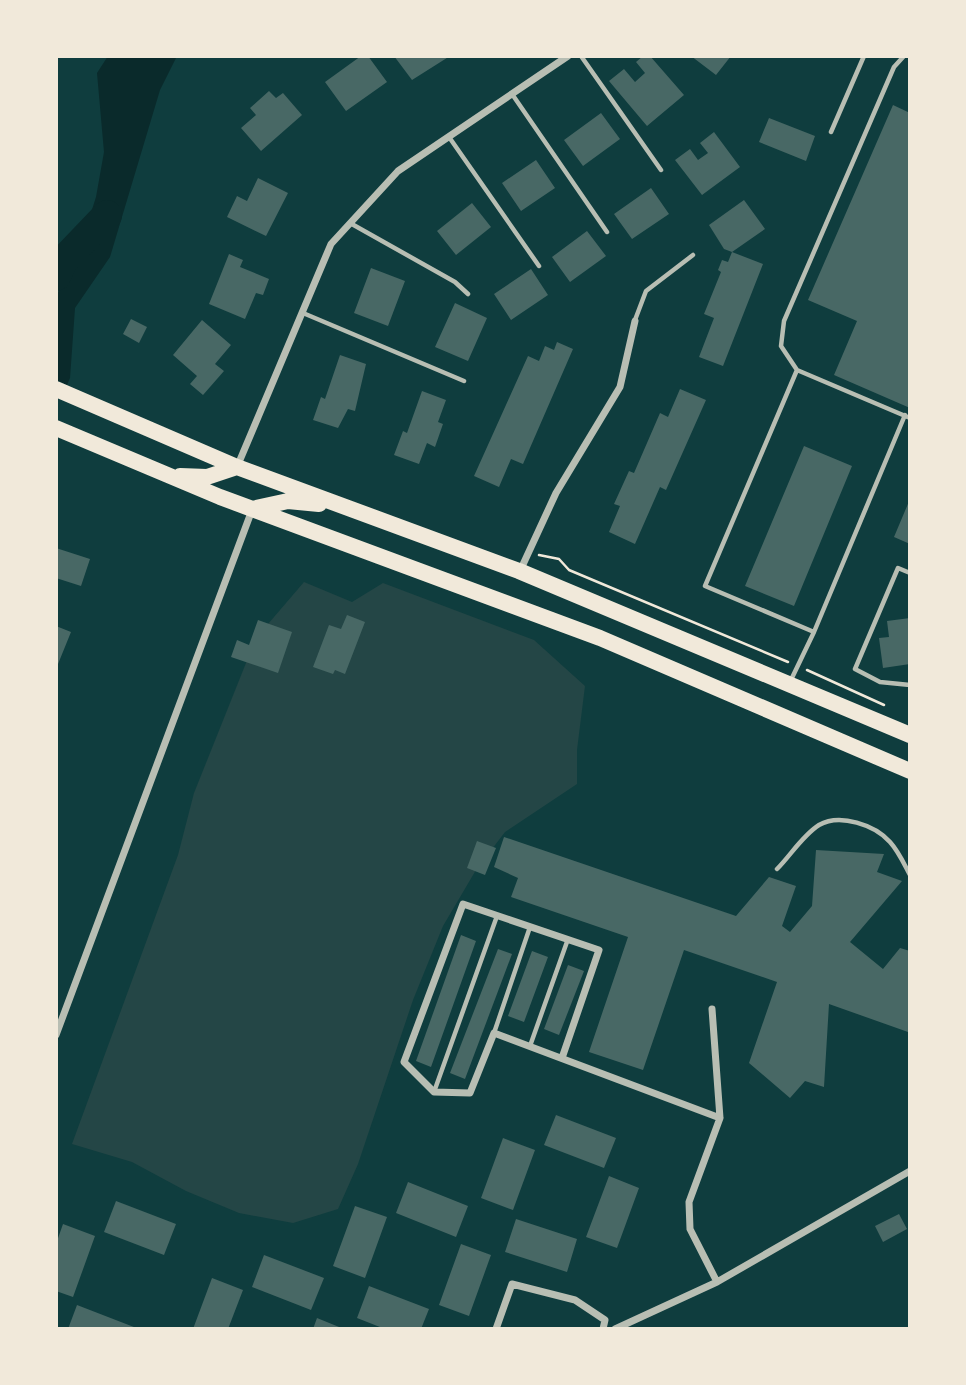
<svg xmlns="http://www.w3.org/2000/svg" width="966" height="1385" font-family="'Public Sans',sans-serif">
  <rect width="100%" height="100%" fill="#0f3d3e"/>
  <path fill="#244646" d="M 304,582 L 352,602 L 383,583 L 534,640 L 585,686 L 577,750 L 577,784 L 505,832 L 476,870 L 443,926 L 413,1000 L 358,1164 L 338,1209 L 293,1223 L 239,1213 L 186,1191 L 132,1162 L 72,1144 L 178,855 L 194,793 L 256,638 Z"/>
  <path fill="#0a2a2b" d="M 108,56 L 177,56 L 160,90 L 110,257 L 75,308 L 70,378 L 67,385 L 56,380 L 56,297 L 82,241 L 96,197 L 104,152 L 97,73 Z"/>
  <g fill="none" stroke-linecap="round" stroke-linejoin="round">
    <path stroke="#0a2a2b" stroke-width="30" d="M 56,276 L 63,261 L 107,215"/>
  </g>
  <path fill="#486865" d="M 361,56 L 368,56 L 387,82 L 346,111 L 325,82 Z
    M 394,56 L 450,56 L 412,80 Z
    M 643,56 L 650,56 L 684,95 L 647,126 L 609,81 L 624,69 L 635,82 L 645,73 L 636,62 Z
    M 691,56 L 731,56 L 716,75 Z
    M 269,91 L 276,98 L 283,93 L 302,115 L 261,151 L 241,128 L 256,115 L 250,108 Z
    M 893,105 L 910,113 L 910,408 L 834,375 L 857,321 L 808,300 Z
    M 601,113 L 620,139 L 583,166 L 564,140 Z
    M 769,118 L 815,136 L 806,161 L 759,142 Z
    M 714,132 L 740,167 L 702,195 L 675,160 L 690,149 L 698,160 L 708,153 L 700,143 Z
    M 536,160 L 555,188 L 521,211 L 502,183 Z
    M 258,178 L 288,193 L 266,236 L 227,217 L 237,196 L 247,201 Z
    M 651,188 L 669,214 L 632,239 L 614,214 Z
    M 744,200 L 765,229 L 732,252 L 763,264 L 723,366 L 699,357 L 714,318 L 704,314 L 721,272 L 718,270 L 722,260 L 728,262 L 732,252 L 724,249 L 709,225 Z
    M 472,203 L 491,227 L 456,255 L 437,231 Z
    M 587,231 L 606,256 L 570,282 L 552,257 Z
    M 229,254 L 243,260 L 240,267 L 269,279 L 263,295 L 256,293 L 245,319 L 209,304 Z
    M 371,268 L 405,281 L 388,326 L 354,313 Z
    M 531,269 L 548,295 L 511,320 L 494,294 Z
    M 455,303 L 487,318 L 468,361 L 435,347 Z
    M 131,319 L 147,327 L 139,343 L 123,334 Z
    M 202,320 L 231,345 L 215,364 L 224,371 L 203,395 L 190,384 L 197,376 L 173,355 Z
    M 557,342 L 573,349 L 523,464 L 511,459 L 499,487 L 474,476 L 528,356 L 539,361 L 545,346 L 554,350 Z
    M 340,355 L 366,364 L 355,411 L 348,409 L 338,428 L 313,420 L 321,397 L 325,399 Z
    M 680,389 L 706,400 L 666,490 L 660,487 L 635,544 L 609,532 L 620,506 L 614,504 L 629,471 L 634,473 L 660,413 L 668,417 Z
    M 422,391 L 446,400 L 438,422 L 443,424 L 435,447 L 427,443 L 419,464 L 394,455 L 403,431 L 407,433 Z
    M 804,446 L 852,466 L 794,606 L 745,586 Z
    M 910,499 L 910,544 L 894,537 Z
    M 56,548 L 90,559 L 81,586 L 56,578 Z
    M 347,615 L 365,622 L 345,674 L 335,670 L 333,674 L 313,667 L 329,625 L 341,629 Z
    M 910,618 L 910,664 L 883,668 L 879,638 L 889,637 L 887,621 Z
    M 258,620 L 292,632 L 278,673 L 231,657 L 237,640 L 249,645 Z
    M 56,626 L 71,632 L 56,669 Z
    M 504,837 L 736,916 L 769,877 L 796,886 L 782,926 L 790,932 L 812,906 L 816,850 L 884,854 L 877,872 L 902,881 L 850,942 L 883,969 L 900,948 L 910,951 L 908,1032 L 829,1004 L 824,1087 L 805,1081 L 790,1098 L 749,1063 L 777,982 L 684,950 L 643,1070 L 589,1052 L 628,937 L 511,897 L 518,878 L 494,867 Z
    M 477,841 L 496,848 L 485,875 L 467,868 Z
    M 461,935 L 476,941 L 431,1067 L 416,1061 Z
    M 498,949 L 512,954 L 465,1079 L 450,1073 Z
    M 532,951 L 548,957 L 524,1022 L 508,1016 Z
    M 568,965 L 584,971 L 559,1035 L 544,1029 Z
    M 556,1115 L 616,1138 L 604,1168 L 544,1145 Z
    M 503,1138 L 535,1150 L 513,1210 L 481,1198 Z
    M 609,1176 L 639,1188 L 617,1248 L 586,1237 Z
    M 408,1182 L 468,1206 L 456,1237 L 396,1213 Z
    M 116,1201 L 176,1224 L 164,1255 L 104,1232 Z
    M 355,1206 L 387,1217 L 365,1278 L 333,1266 Z
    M 899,1214 L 907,1229 L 883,1242 L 875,1226 Z
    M 516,1219 L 577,1239 L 567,1272 L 505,1252 Z
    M 63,1224 L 95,1236 L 73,1297 L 56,1291 L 56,1244 Z
    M 461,1244 L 491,1255 L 469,1316 L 439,1305 Z
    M 264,1255 L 324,1278 L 311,1310 L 252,1287 Z
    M 212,1278 L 243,1290 L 228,1329 L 193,1329 Z
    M 369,1286 L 429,1309 L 421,1329 L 385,1329 L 357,1318 Z
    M 77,1305 L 139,1329 L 68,1329 Z
    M 317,1318 L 344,1329 L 313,1329 Z"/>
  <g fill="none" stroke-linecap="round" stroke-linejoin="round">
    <path stroke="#f1e9da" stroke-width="2.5" d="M 539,555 L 559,559 L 569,570 L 788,662
      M 807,670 L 884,705"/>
    <path stroke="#b8beb3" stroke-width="4.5" d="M 581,56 L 661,170
      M 512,94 L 607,232
      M 831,132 L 864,56
      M 449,137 L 539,266
      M 350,223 L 455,282 L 468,294
      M 303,313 L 464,381
      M 635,320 L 646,291 L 693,255
      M 797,370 L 781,346 L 784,321 L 894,67 L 904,56
      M 910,573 L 898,568 L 855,669 L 880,682 L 910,685
      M 814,632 L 705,586 L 797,370 L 910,418
      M 790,682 L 814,632 L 905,415
      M 777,869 C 790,856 803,835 819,825 C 840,813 875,825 890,842 C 899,852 904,864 910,875
      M 494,1033 L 530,927
      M 530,1046 L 568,939
      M 434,1092 L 497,916"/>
    <path stroke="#b8beb3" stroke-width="7" d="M 237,467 L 331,244 L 398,171 L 568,56
      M 520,571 L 556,493 L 620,387 L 635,321
      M 712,1009 L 720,1118 L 689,1202 L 690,1229 L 717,1282
      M 56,1035 L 252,510
      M 562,1058 L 599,950 L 463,904 L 404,1062 L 434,1092 L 470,1093 L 494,1033 L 720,1118
      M 496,1329 L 512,1284 L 575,1300 L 605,1320 L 603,1329
      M 615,1329 L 717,1282 L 910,1171"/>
    <path stroke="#f1e9da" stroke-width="16" d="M 56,389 L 237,467 L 519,571 L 910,735
      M 56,428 L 220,497 L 600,638 L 910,771
      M 180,476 L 207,477 L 237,467
      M 252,509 L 288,501 L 319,504"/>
  </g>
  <rect width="966" height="1385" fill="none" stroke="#f1e9da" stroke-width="116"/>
</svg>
